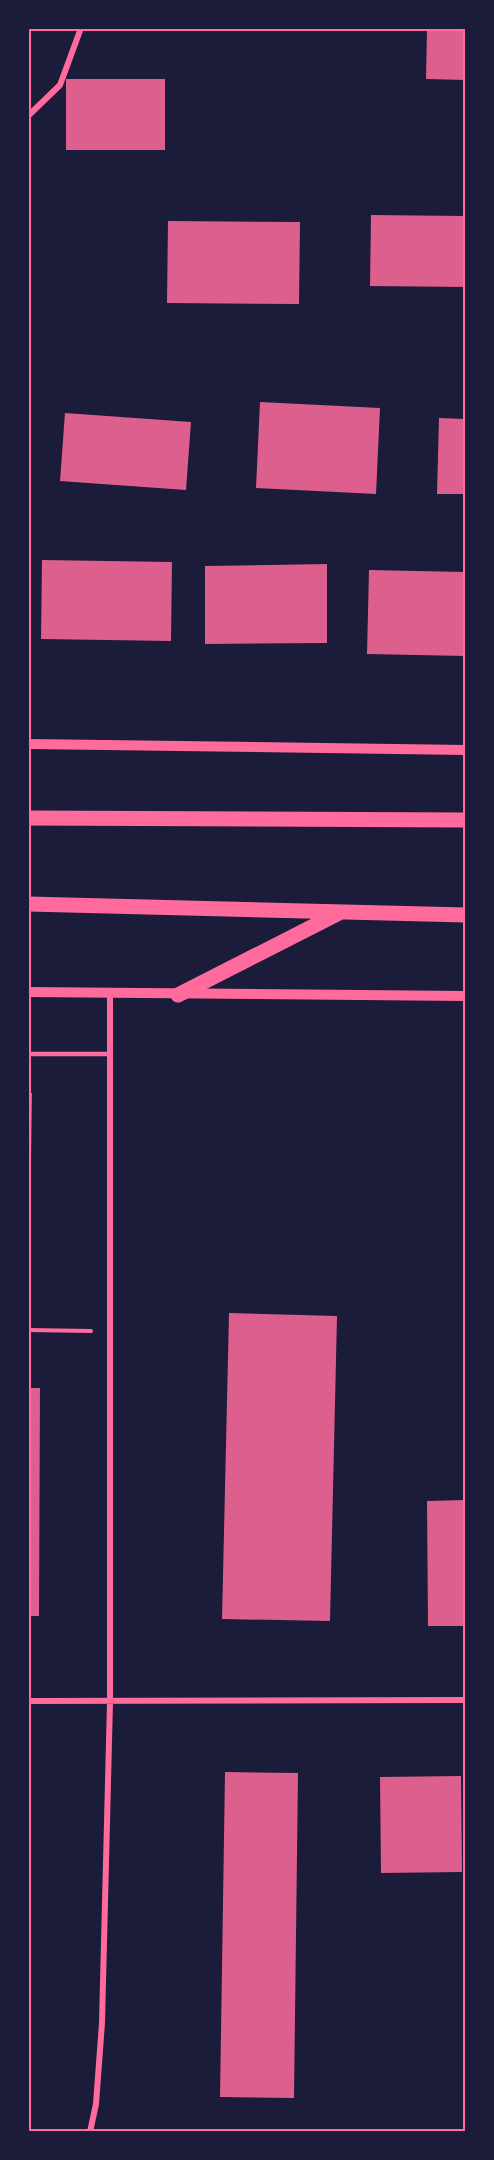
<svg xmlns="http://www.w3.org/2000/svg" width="494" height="2160" font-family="Georgia,serif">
  <rect width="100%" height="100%" fill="#1b1b3a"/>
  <path fill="#dd5f8e" d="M 427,28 L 466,28 L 466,80 L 426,79 Z
    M 66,79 L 165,79 L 165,150 L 66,150 Z
    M 371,215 L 466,216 L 466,287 L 370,286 Z
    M 168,221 L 300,222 L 299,304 L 167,303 Z
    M 260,402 L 380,408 L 376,494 L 256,488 Z
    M 65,413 L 191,422 L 186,490 L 60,481 Z
    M 439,418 L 466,419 L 466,494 L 437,494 Z
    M 42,560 L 172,562 L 171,641 L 41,639 Z
    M 327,564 L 327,643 L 205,644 L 205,566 Z
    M 369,570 L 466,572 L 466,656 L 367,654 Z
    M 28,1093 L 32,1093 L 31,1163 L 28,1163 Z
    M 229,1313 L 337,1316 L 330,1621 L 222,1619 Z
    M 28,1388 L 40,1388 L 39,1616 L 28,1616 Z
    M 466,1500 L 466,1626 L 428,1626 L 427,1501 Z
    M 225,1772 L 298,1773 L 294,2098 L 220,2097 Z
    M 461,1776 L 462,1872 L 381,1873 L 380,1777 Z"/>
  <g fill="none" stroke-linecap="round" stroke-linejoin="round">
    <path stroke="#ff6b9d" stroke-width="4" d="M 28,1330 L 91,1331"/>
    <path stroke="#ff6b9d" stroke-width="4.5" d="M 28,1054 L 110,1054"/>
    <path stroke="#ff6b9d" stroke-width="6" d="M 28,116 L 60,85 L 81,28
      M 28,1701 L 466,1700
      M 90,2132 L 96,2104 L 102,2023 L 110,1702 L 110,994"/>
    <path stroke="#ff6b9d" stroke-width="10" d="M 28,744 L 466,750
      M 28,992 L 466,996"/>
    <path stroke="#ff6b9d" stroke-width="15" d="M 28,818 L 466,820
      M 28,904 L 466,915
      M 178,995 L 341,912"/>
  </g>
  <rect width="494" height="2160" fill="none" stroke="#1b1b3a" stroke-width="60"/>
  <rect x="30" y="30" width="434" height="2100" fill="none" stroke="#ff6b9d" stroke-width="2"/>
</svg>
